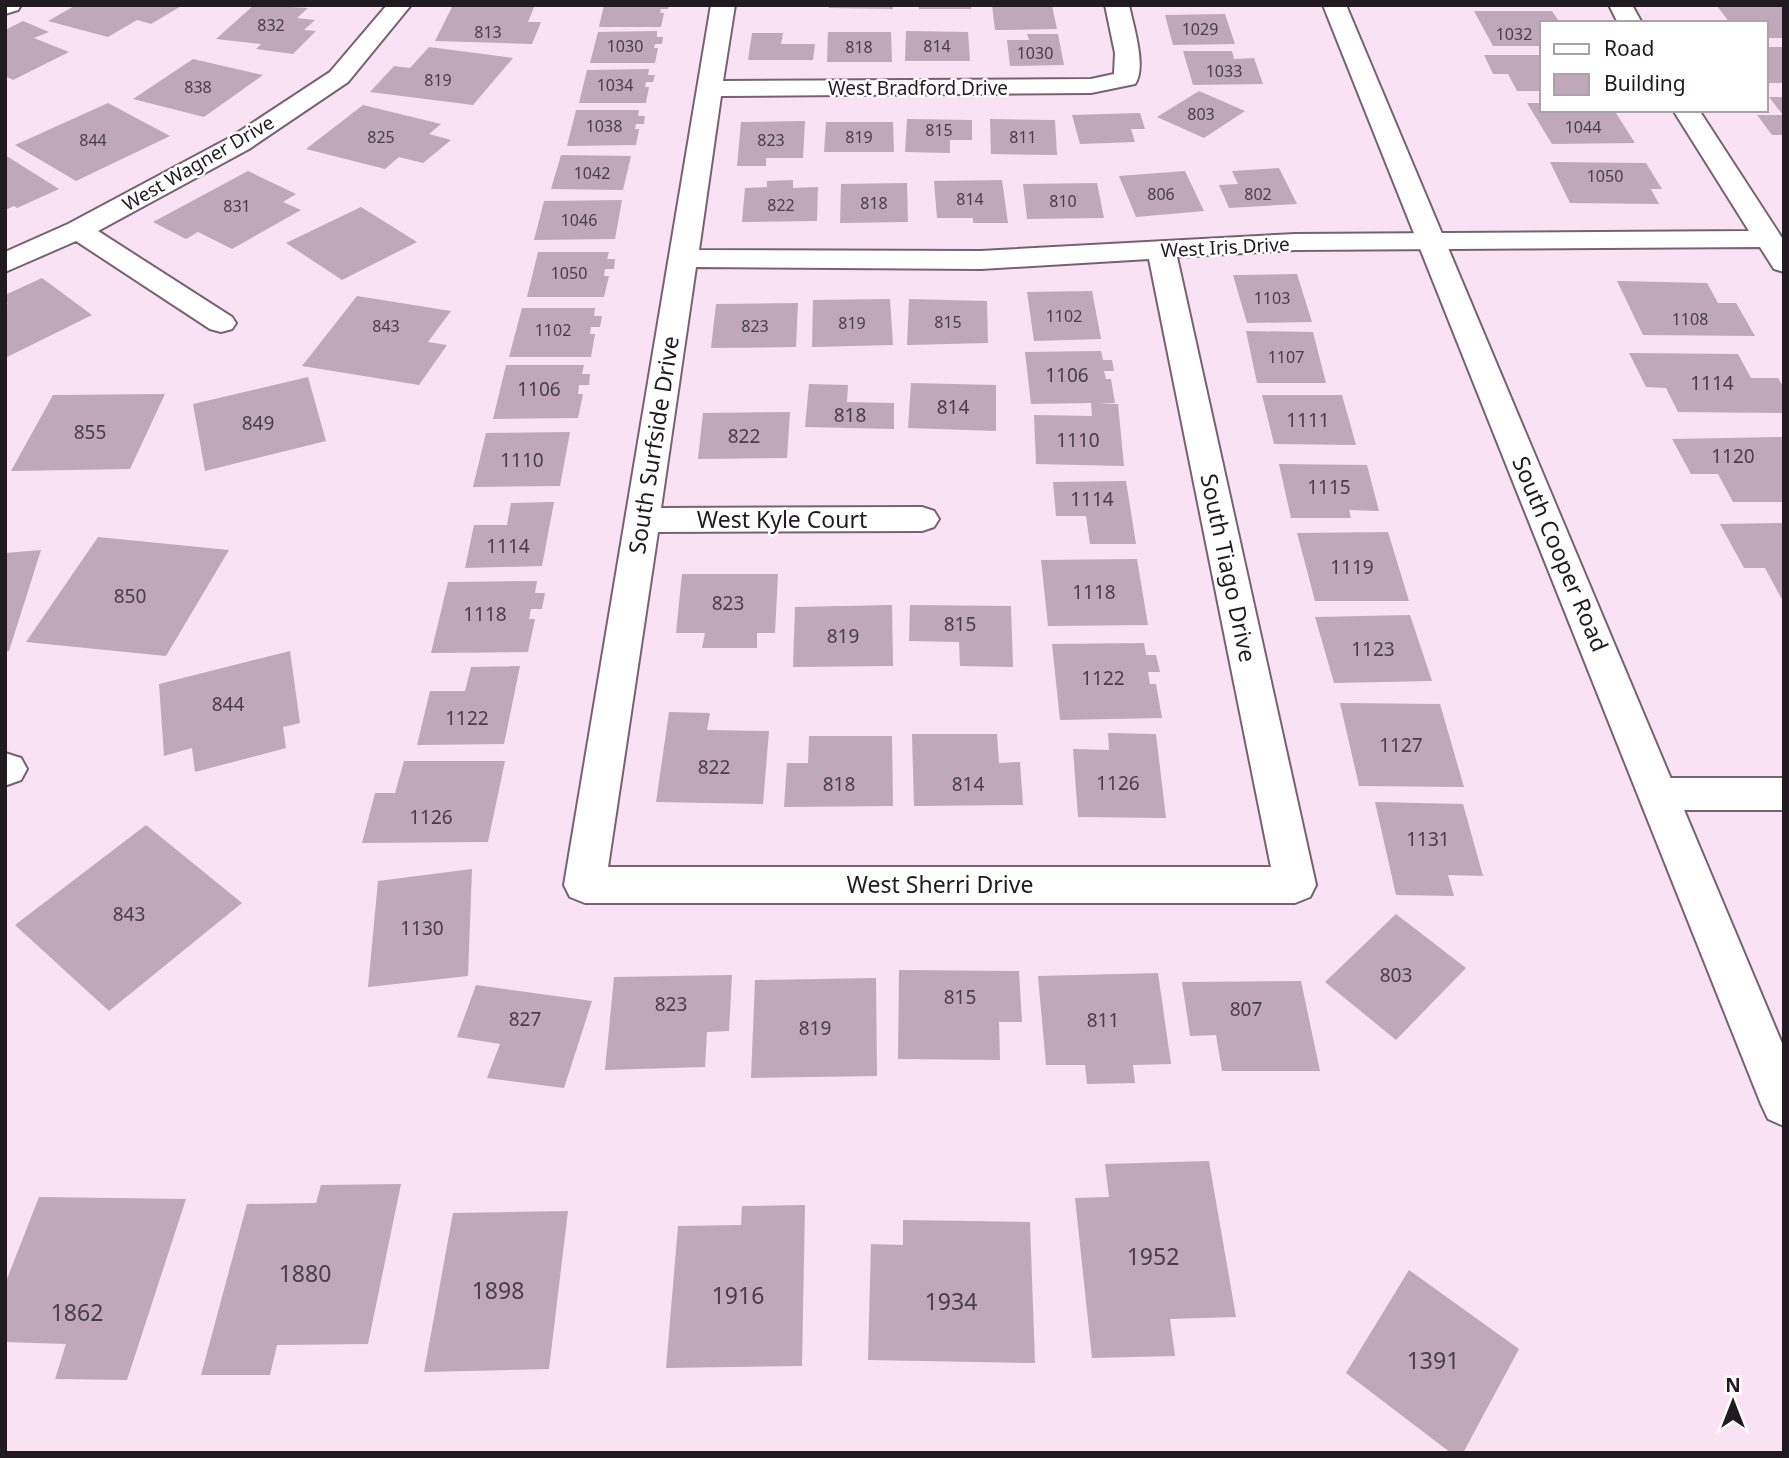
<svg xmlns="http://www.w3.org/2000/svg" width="1789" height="1458" font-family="'Noto Sans',sans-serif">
  <rect width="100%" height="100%" fill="#f9e2f4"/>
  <path fill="#bea8b9" d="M 76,5 L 183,5 L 151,24 L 137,20 L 108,37 L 48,21 Z
    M 254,5 L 308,8 L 297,18 L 315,20 L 304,30 L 316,31 L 293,54 L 256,49 L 261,44 L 216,39 Z
    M 453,5 L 535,5 L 528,22 L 541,22 L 532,44 L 435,41 Z
    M 604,5 L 669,5 L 668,9 L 661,9 L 660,13 L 664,13 L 661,27 L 599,27 Z
    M 829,5 L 893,5 L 893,9 L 829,8 Z
    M 918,5 L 971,5 L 971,9 L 919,9 Z
    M 992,5 L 1052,5 L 1057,29 L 995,30 Z
    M 1717,6 L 1784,6 L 1784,38 L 1766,38 L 1766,23 L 1730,23 Z
    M 1474,11 L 1552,11 L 1560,23 L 1542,23 L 1542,46 L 1493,46 Z
    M 1225,14 L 1235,44 L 1173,45 L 1165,15 Z
    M 23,21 L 49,32 L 34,38 L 69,52 L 13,80 L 5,76 L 5,30 Z
    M 657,31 L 657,37 L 663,37 L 662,44 L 655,44 L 654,48 L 658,48 L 655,63 L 590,63 L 598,32 Z
    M 906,31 L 968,32 L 970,61 L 905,61 Z
    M 828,32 L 891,32 L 892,62 L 827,62 Z
    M 752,33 L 783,33 L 781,44 L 815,44 L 813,60 L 748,60 Z
    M 1027,34 L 1058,34 L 1064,65 L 1010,66 L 1007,40 L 1029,40 Z
    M 429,47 L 513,58 L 473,105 L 370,92 L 394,66 L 410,68 Z
    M 1766,47 L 1784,47 L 1784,83 L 1766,83 Z
    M 1183,51 L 1232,51 L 1234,59 L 1254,58 L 1263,84 L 1193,85 Z
    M 1484,55 L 1542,55 L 1542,91 L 1517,91 L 1508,74 L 1493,74 Z
    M 193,59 L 263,75 L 204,117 L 133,99 Z
    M 649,69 L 648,75 L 655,75 L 653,82 L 646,82 L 645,87 L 649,87 L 646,103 L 579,103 L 587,70 Z
    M 1199,91 L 1245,111 L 1204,138 L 1157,117 Z
    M 1769,97 L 1784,97 L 1784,135 L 1772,135 L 1757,115 L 1783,115 Z
    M 108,103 L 170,136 L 76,181 L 15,145 Z
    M 1527,103 L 1542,103 L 1542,110 L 1614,110 L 1635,143 L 1552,144 Z
    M 363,105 L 441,124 L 429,134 L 451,140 L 423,163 L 399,157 L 385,169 L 306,149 Z
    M 576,110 L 639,110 L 638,116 L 645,116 L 644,124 L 636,124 L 635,129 L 639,129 L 636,145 L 567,146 Z
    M 1140,113 L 1145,129 L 1131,129 L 1135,142 L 1080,144 L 1072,115 Z
    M 907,119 L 972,120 L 972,140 L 950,140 L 950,153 L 905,152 Z
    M 990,119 L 1055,120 L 1057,155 L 991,154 Z
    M 805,121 L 803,158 L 766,158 L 766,166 L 737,166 L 741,122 Z
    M 826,122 L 893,122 L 894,152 L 824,152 Z
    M 5,155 L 59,189 L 17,208 L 14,206 L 5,210 Z
    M 561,155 L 631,156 L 623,190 L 551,189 Z
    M 1550,162 L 1646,163 L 1662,189 L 1651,189 L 1659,204 L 1570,203 Z
    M 1279,168 L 1297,204 L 1229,208 L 1219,185 L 1238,184 L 1232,171 Z
    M 248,171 L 296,194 L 283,202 L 301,210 L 232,249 L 198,232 L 186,239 L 153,222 Z
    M 1185,171 L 1204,211 L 1136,217 L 1119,176 Z
    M 793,180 L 793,188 L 818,187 L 817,221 L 742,222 L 745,188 L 767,187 L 767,181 Z
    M 1002,180 L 1008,223 L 973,223 L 973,218 L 937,218 L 934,181 Z
    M 907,183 L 908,222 L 840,223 L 841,184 Z
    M 1097,183 L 1104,218 L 1027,219 L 1023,184 Z
    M 622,200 L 615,239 L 534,240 L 544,201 Z
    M 361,207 L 417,242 L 342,280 L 286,243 Z
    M 538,252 L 609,252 L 607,259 L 615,259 L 614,269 L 605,269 L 604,276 L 609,276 L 604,297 L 527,297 Z
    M 1297,274 L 1312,322 L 1247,323 L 1233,275 Z
    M 42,278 L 92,315 L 5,358 L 5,305 L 8,304 L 5,301 L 5,295 Z
    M 1617,281 L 1707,283 L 1718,303 L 1736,303 L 1755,336 L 1643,335 Z
    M 1092,291 L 1101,339 L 1034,341 L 1027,292 Z
    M 357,296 L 451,311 L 428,342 L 447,345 L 419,385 L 302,366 Z
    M 890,299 L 893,345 L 812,347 L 813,300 Z
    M 909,299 L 987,301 L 988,343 L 907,345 Z
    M 798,303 L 796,347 L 711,348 L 716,304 Z
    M 522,308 L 595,308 L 594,316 L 602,316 L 600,327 L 591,327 L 590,334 L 595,334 L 591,357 L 509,357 Z
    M 1246,331 L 1313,332 L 1326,383 L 1257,383 Z
    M 1101,351 L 1103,360 L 1112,360 L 1114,371 L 1104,371 L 1106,379 L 1111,379 L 1115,403 L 1098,404 L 1118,404 L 1124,466 L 1036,464 L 1034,415 L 1092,416 L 1091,403 L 1031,404 L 1025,352 Z
    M 1629,353 L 1738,354 L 1751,378 L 1778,378 L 1784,388 L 1784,413 L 1678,412 L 1666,388 L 1646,387 Z
    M 506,365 L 584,365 L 582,374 L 590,374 L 589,385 L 579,385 L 578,394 L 583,394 L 578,418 L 493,419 Z
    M 308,377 L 326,441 L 205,471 L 193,404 Z
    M 911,383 L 996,385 L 996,431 L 908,428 Z
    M 809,384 L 848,385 L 847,402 L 894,403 L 894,429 L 805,427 Z
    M 165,394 L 130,469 L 11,471 L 53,395 Z
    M 1262,395 L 1342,395 L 1356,445 L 1274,444 Z
    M 790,412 L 787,458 L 698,459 L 703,413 Z
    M 570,432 L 560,486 L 473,487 L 486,433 Z
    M 1784,437 L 1784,502 L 1733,502 L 1718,474 L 1691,474 L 1672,439 Z
    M 1279,464 L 1367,465 L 1379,511 L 1349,510 L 1351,518 L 1291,518 Z
    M 1126,481 L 1136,544 L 1090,544 L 1086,516 L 1056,516 L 1053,482 Z
    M 554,502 L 542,566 L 465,568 L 474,525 L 507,525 L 511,503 Z
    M 1784,523 L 1784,603 L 1765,568 L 1744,568 L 1720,524 Z
    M 1388,532 L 1409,601 L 1315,601 L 1297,533 Z
    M 98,537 L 229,550 L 166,656 L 26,642 Z
    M 41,550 L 9,651 L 5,651 L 5,553 Z
    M 1137,559 L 1148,625 L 1048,626 L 1041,560 Z
    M 682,574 L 778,574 L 775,633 L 757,633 L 757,648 L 702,648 L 705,633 L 676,633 Z
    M 537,581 L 535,593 L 545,593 L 542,609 L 531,609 L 529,619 L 535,619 L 528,652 L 431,653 L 448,582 Z
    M 892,605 L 893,666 L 793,667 L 795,607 Z
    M 910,605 L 1011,606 L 1013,667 L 960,666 L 959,642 L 909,641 Z
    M 1410,615 L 1432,681 L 1334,683 L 1315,617 Z
    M 1144,643 L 1146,655 L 1156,655 L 1160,672 L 1148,672 L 1150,684 L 1156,684 L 1162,718 L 1060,720 L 1052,644 Z
    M 290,651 L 300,723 L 283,727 L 286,748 L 195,772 L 192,748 L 164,756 L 159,684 Z
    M 520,666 L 504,744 L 417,745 L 430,691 L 465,691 L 471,667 Z
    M 1340,703 L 1440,704 L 1464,787 L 1359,786 Z
    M 669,712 L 710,713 L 707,730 L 769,731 L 763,804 L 656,802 Z
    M 1108,733 L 1156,734 L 1166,818 L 1078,817 L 1073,749 L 1109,750 Z
    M 912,734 L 997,734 L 999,763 L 1020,762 L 1023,805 L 914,806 Z
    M 809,736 L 892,736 L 893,806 L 784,807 L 787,763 L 808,763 Z
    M 404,761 L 505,761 L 488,842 L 362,843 L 375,793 L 395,793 Z
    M 1375,802 L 1463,804 L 1483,876 L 1448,875 L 1454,896 L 1396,895 Z
    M 146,825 L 242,903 L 109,1011 L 15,925 Z
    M 472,869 L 468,976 L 368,987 L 378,881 Z
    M 1396,914 L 1466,968 L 1396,1040 L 1325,982 Z
    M 899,970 L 1019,971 L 1022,1022 L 999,1022 L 1000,1060 L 898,1059 Z
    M 1158,973 L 1171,1064 L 1133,1065 L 1135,1083 L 1087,1084 L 1085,1065 L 1046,1065 L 1038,976 Z
    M 732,975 L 729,1031 L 707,1032 L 705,1067 L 605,1070 L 614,977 Z
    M 876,978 L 877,1076 L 751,1078 L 755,980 Z
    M 1301,981 L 1320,1071 L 1222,1071 L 1216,1035 L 1190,1036 L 1182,982 Z
    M 476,985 L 592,1001 L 564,1088 L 487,1078 L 500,1044 L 457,1037 Z
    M 1209,1161 L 1236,1317 L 1170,1319 L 1175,1356 L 1092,1358 L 1075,1198 L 1109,1197 L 1105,1164 Z
    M 401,1184 L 368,1344 L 277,1345 L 270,1375 L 201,1375 L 247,1204 L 316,1203 L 321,1185 Z
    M 39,1197 L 186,1199 L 127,1380 L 55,1379 L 66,1344 L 5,1342 L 5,1284 Z
    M 805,1205 L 802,1366 L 666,1368 L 678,1226 L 741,1225 L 742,1206 Z
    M 568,1211 L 549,1369 L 424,1372 L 453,1213 Z
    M 903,1220 L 1030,1222 L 1035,1363 L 868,1360 L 871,1244 L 903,1245 Z
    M 1409,1270 L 1519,1349 L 1463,1453 L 1451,1453 L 1346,1373 Z"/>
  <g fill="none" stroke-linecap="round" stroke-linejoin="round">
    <g stroke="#766272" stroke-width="4">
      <path id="minor" d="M 5,5 L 21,5 L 18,10 L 5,14 Z
        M 387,5 L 411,5 L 348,82 L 249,149 L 98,231 L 232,317 L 236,323 L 232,329 L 221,332 L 210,329 L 76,241 L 5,272 L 5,252 L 68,224 L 231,137 L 330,72 Z
        M 711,5 L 735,5 L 723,81 L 1091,79 L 1114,74 L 1115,53 L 1105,5 L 1129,5 C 1133,25 1147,67 1135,84 L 1091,93 L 721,96 L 699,250 L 981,251 L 1295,234 L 1749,231 L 1673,110 L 1699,110 L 1784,241 L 1784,272 L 1774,269 L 1760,247 L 1295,250 L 1177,257 L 1316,885 L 1310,897 L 1295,903 L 585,903 L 570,897 L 564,885 ZM 1149,259 L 1271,867 L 608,867 L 658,532 L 922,531 L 934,527 L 939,519 L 934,511 L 922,507 L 661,508 L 696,267 L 981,269 Z
        M 1609,5 L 1632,5 L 1642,23 L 1618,23 Z
        M 5,753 L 21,758 L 27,769 L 21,780 L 7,785 Z
        M 1659,778 L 1784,778 L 1784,810 L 1659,810 L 1645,805 L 1639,794 L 1645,783 Z"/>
    </g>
    <g stroke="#766272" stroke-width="4">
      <path id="secondary" d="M 1323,5 L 1346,5 L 1784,1048 L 1784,1126 L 1768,1119 L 1761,1104 Z"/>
    </g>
    <use href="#minor" fill="#fff" fill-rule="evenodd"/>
    <use href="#secondary" fill="#fff" fill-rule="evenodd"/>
  </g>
  <g text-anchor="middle" stroke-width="5" stroke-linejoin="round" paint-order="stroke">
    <g font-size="16" fill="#493e47">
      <text x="271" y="31">832</text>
      <text x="1200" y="35">1029</text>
      <text x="488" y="38">813</text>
      <text x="1514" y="40">1032</text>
      <text x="625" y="52">1030</text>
      <text x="937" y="52">814</text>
      <text x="859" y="53">818</text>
      <text x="1035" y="59">1030</text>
      <text x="1224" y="77">1033</text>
      <text x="438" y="86">819</text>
      <text x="615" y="91">1034</text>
      <text x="198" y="93">838</text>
      <text x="1201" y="120">803</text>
      <text x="604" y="132">1038</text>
      <text x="1583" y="133">1044</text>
      <text x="939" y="136">815</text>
      <text x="381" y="143">825</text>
      <text x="859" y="143">819</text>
      <text x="1023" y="143">811</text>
      <text x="93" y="146">844</text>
      <text x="771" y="146">823</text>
      <text x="592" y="179">1042</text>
      <text x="1605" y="182">1050</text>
      <text x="1161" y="200">806</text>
      <text x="1258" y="200">802</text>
      <text x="970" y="205">814</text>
      <text x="1063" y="207">810</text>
      <text x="874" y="209">818</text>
      <text x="781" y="211">822</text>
      <text x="237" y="212">831</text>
      <text x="579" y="226">1046</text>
      <text x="569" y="279">1050</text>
      <text x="1272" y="304">1103</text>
      <text x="1064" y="322">1102</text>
      <text x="1690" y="325">1108</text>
      <text x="948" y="328">815</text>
      <text x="852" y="329">819</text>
      <text x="386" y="332">843</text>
      <text x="755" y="332">823</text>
      <text x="553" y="336">1102</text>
      <text x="1286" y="363">1107</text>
    </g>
    <g font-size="19" fill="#221a21" stroke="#fff">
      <text x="918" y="95">West Bradford Drive</text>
      <text transform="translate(198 163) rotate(-30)" y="7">West Wagner Drive</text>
      <text transform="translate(1225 247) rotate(-3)" y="7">West Iris Drive</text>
    </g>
    <g font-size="19" fill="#493e47">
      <text x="1067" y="382">1106</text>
      <text x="1712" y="390">1114</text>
      <text x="539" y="396">1106</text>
      <text x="953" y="414">814</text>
      <text x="850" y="422">818</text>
      <text x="1308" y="427">1111</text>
      <text x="258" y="430">849</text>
      <text x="90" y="439">855</text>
      <text x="744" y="443">822</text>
      <text x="1078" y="447">1110</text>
      <text x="1733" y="463">1120</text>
      <text x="522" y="467">1110</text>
      <text x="1329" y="494">1115</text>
      <text x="1092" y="506">1114</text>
      <text x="508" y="553">1114</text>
      <text x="1352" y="574">1119</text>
      <text x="1094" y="599">1118</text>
      <text x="130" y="603">850</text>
      <text x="728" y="610">823</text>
      <text x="485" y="621">1118</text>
      <text x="960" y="631">815</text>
      <text x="843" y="643">819</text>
      <text x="1373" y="656">1123</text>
      <text x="1103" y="685">1122</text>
      <text x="228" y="711">844</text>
      <text x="467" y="725">1122</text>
      <text x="1401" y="752">1127</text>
      <text x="714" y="774">822</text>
      <text x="1118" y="790">1126</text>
      <text x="839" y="791">818</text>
      <text x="968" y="791">814</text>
      <text x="431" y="824">1126</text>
      <text x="1428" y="846">1131</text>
      <text x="129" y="921">843</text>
      <text x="422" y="935">1130</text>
      <text x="1396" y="982">803</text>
      <text x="960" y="1004">815</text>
      <text x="671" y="1011">823</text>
      <text x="1246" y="1016">807</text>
      <text x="525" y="1026">827</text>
      <text x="1103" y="1027">811</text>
      <text x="815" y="1035">819</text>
    </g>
    <g font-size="23" fill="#221a21" stroke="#fff">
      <text transform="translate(654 445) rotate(-81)" y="8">South Surfside Drive</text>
      <text x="782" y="528">West Kyle Court</text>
      <text transform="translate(1560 554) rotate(67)" y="8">South Cooper Road</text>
      <text transform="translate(1228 568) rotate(78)" y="8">South Tiago Drive</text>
      <text x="940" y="893">West Sherri Drive</text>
    </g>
    <g font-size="23" fill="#493e47">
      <text x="1153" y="1265">1952</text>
      <text x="305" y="1282">1880</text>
      <text x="498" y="1299">1898</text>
      <text x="738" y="1304">1916</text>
      <text x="951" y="1310">1934</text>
      <text x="77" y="1321">1862</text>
      <text x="1433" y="1369">1391</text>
    </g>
  </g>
  <rect width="1789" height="1458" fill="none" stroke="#221a21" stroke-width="14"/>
  <rect x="1540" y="21" width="228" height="91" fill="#ffffff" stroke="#a7a3a6" stroke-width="2"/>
  <rect x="1554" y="44" width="35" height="10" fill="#ffffff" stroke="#a7a3a6" stroke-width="2"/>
  <text x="1604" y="56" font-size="21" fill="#221a21">Road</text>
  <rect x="1554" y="74" width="35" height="21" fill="#bea8b9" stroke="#a7a3a6" stroke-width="2"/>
  <text x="1604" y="91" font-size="21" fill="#221a21">Building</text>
  <g transform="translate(1733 1402)" stroke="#ffffff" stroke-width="5" paint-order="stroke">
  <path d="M0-5L12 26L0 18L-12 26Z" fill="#221a21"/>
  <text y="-10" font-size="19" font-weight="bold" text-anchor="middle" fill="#221a21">N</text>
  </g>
</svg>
